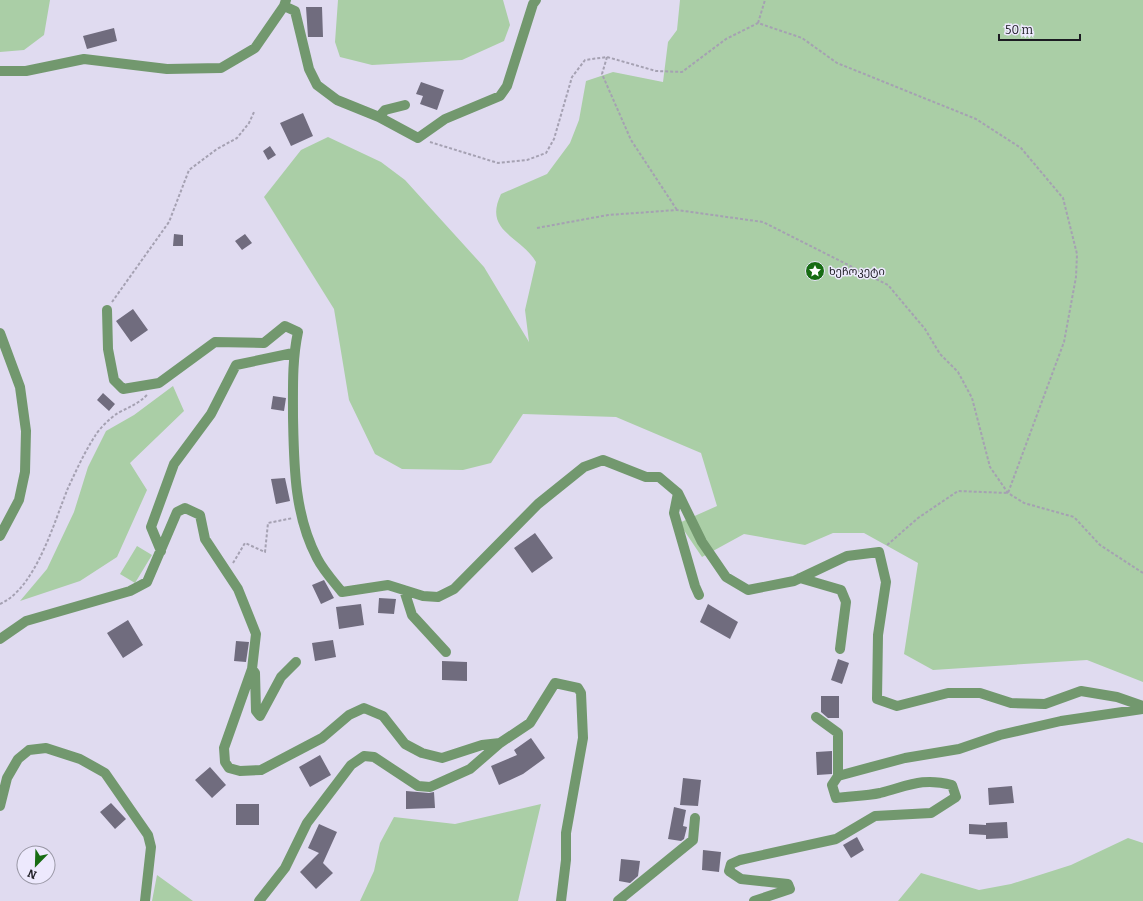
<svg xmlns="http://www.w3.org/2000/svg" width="1143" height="901" font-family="Bitter,'Noto Sans Georgian',serif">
  <rect width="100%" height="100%" fill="#e0dbf0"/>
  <path fill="#aacea6" d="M 0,0 L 50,0 L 44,35 L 24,50 L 0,52 Z
    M 338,0 L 503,0 L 510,25 L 504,41 L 462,60 L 372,65 L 340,57 L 335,42 Z
    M 680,0 L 1143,0 L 1143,682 L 1087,660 L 933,670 L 904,654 L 918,563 L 864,533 L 833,533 L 805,545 L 744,534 L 702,557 L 679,523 L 717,506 L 701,453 L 616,417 L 523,414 L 491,463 L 463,470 L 402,469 L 375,454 L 349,400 L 334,309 L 264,197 L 301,150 L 328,137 L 381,162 L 405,180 L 484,267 L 529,342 L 525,310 L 536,262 C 520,235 483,232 501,194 L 547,174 L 570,143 L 579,120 L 586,81 L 613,72 L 663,82 L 668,42 L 677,30 Z
    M 173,386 L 184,411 L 130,463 L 147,490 L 117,557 L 80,581 L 20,601 L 47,569 L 74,512 L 88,467 L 106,431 L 134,415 Z
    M 137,546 L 152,555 L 135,583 L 120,574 Z
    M 541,804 L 518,901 L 360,901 L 374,871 L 380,843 L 394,817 L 455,824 Z
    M 1128,838 L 1143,843 L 1143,901 L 898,901 L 921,873 L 979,890 L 1011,884 L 1071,865 Z
    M 157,875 L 193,901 L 152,901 Z"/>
  <path fill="#706c7e" d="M 306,7 L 322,7 L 323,37 L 308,37 Z
    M 114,28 L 117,41 L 87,49 L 83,36 Z
    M 421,82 L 444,90 L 437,110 L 420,104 L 423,96 L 416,94 Z
    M 303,113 L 313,136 L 291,146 L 280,123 Z
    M 270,146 L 276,155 L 268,160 L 263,151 Z
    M 174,234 L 183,235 L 183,246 L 173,246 Z
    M 245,234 L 252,243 L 242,250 L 235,241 Z
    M 133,309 L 148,330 L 131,342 L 116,321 Z
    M 103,393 L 115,404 L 109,411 L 97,400 Z
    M 273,396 L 286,398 L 284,411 L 271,409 Z
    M 285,478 L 290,501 L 276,504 L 271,479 Z
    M 535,533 L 553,558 L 532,573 L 514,548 Z
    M 324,580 L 334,598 L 321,604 L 312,585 Z
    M 379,598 L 396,599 L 394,614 L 378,613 Z
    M 361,604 L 364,625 L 339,629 L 336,607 Z
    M 708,604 L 738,622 L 730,639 L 700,622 Z
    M 128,620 L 143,645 L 123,658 L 107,633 Z
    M 333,640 L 336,657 L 315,661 L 312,643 Z
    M 236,641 L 249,642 L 246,662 L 234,661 Z
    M 838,659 L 849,663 L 842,684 L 831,680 Z
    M 442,661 L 467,662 L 467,681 L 442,680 Z
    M 821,696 L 839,696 L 839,718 L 828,718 L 821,712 Z
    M 531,738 L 545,758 L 523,774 L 499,785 L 491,766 L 517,755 L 514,750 Z
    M 832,751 L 832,774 L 817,775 L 816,752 Z
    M 320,755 L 331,775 L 310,787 L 299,767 Z
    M 210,767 L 226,785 L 212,798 L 195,780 Z
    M 683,778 L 701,780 L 698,806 L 680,805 Z
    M 1012,786 L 1014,803 L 989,805 L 988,788 Z
    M 406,791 L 429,793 L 434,792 L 435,808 L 406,809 Z
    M 111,803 L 126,819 L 115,829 L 100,812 Z
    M 236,804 L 259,804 L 259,825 L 236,825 Z
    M 674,807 L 686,810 L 683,826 L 687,827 L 684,839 L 681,841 L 668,839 Z
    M 1007,822 L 1008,838 L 986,839 L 986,835 L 969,834 L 969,824 L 986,825 L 986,823 Z
    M 319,824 L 337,832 L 323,863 L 333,873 L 316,889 L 300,872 L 319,853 L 308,848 Z
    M 857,837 L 864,850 L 851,858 L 843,845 Z
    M 703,850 L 721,852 L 719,872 L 702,870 Z
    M 621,859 L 640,861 L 638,876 L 630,883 L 619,881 Z"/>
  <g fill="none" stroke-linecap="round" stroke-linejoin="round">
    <path stroke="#a5a1b2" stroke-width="2" stroke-dasharray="3 2" stroke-linecap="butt" d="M 758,23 L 765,0
      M 607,57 L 602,74 L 631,140 L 677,210
      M 430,142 L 498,163 L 527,160 L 546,153 L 554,139 L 572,77 L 585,60 L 607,57 L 656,71 L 682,72 L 726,39 L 758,23 L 802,38 L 837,63 L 976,119 L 1021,148 L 1063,198 L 1077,254 L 1076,277 L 1064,342 L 1008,493 L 958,491 L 918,518 L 886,546
      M 537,228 L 608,215 L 677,210 L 763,222 L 888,285 L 925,329 L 940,354 L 958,372 L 972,398 L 990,467 L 1008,493 L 1024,503 L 1074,517 L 1100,545 L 1143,573
      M 112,302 L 169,222 L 189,170 L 217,149 L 237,138 L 249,123 L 254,112
      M 233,563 L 245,543 L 265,552 L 268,523 L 293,518
      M 0,604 C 36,588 54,522 68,488 C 76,471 84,453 95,436 C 99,429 111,417 118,413 C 129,407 138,404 147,395"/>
    <path stroke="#72986e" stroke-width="10" d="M 284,6 L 295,11 L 309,69 L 317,85 L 337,100 L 379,117 L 418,138 L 445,119 L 500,96 L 507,86 L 533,4 L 536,0
      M 0,71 L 26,71 L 84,59 L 167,69 L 221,68 L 255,48 L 284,6 L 286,0
      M 379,117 L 385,110 L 405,105
      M 107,310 L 108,349 L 114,380 L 123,389 L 159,383 L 215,342 L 264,343 L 285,326 L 298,332 C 292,360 293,388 293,417 C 294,465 294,514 317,558 C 323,570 333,581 342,592 L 388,585 L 423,596 L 438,597 L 454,589 L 538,504 L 584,467 L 603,460 L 646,477 L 659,477 L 678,493 L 702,542 L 726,577 L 748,590 L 794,581 L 847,556 L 879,552 L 886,582 L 878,635 L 877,699 L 897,706 L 948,693 L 980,693 L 1011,703 L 1045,704 L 1081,691 L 1117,697 L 1143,706
      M 0,333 L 20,387 L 26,431 L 25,472 L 19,500 L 0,536
      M 678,493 L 674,513 L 695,586 L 699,595
      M 161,551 L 151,527 L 174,464 L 211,414 L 236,365 L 293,353
      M 800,578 L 841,590 L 846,602 L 840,649
      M 404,590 L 412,615 L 446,652
      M 0,639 L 26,621 L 130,591 L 147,582 L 177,512 L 185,508 L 200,515 L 205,539 L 238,589 L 256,634 L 252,669 L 224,748 L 225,762 L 229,768 L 240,771 L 261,770 L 322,738 L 349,715 L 364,708 L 383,716 L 405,744 L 422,753 L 442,758 L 482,745 L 500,743
      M 252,669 L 255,673 L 256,711 L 260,716 L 281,677 L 296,662
      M 816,717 L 838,733 L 838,776
      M 0,806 L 7,778 L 18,759 L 29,750 L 46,748 L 80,759 L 105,773 L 148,835 L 151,847 L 145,901
      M 259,901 L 285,868 L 307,823 L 351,765 L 364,756 L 374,757 L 418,786 L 430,787 L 470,769 L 500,743 L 530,723 L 555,683 L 578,688 L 581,693 L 583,738 L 566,833 L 566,860 L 561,901
      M 618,901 L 693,840 L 695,818
      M 754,901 L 790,889 L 788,884 L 741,879 L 729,871 L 731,864 L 740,860 L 836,839 L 875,816 L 931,813 L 956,797 L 952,785 C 922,777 908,786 880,793 C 866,796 850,796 836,798 L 832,785 L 838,776 L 905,758 L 959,749 L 1000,735 L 1061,721 L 1143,709"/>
  </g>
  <defs>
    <g id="sight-disc" transform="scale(1)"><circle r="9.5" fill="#176c13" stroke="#ede9fd"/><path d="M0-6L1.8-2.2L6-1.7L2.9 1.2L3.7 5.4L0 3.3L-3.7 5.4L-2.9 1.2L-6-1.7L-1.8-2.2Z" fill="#fff"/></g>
  </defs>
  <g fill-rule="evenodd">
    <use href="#sight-disc" x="815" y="271"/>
  </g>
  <g text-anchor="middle" stroke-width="3" stroke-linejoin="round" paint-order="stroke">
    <g font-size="11" fill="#1c1b22" stroke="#ede9fd" text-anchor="start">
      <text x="829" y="275">ხეჩოკეტი</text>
    </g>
  </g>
  <g transform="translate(36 865) rotate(203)"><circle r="19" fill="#ede9fd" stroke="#9997a5"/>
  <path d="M0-3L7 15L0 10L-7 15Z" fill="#176c13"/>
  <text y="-6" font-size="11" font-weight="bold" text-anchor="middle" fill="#1c1b22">N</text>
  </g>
  <path d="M999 34v6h81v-6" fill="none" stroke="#1c1b22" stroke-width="2"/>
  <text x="1005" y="34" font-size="12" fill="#1c1b22" stroke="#ede9fd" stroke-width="3" paint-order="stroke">50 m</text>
</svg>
